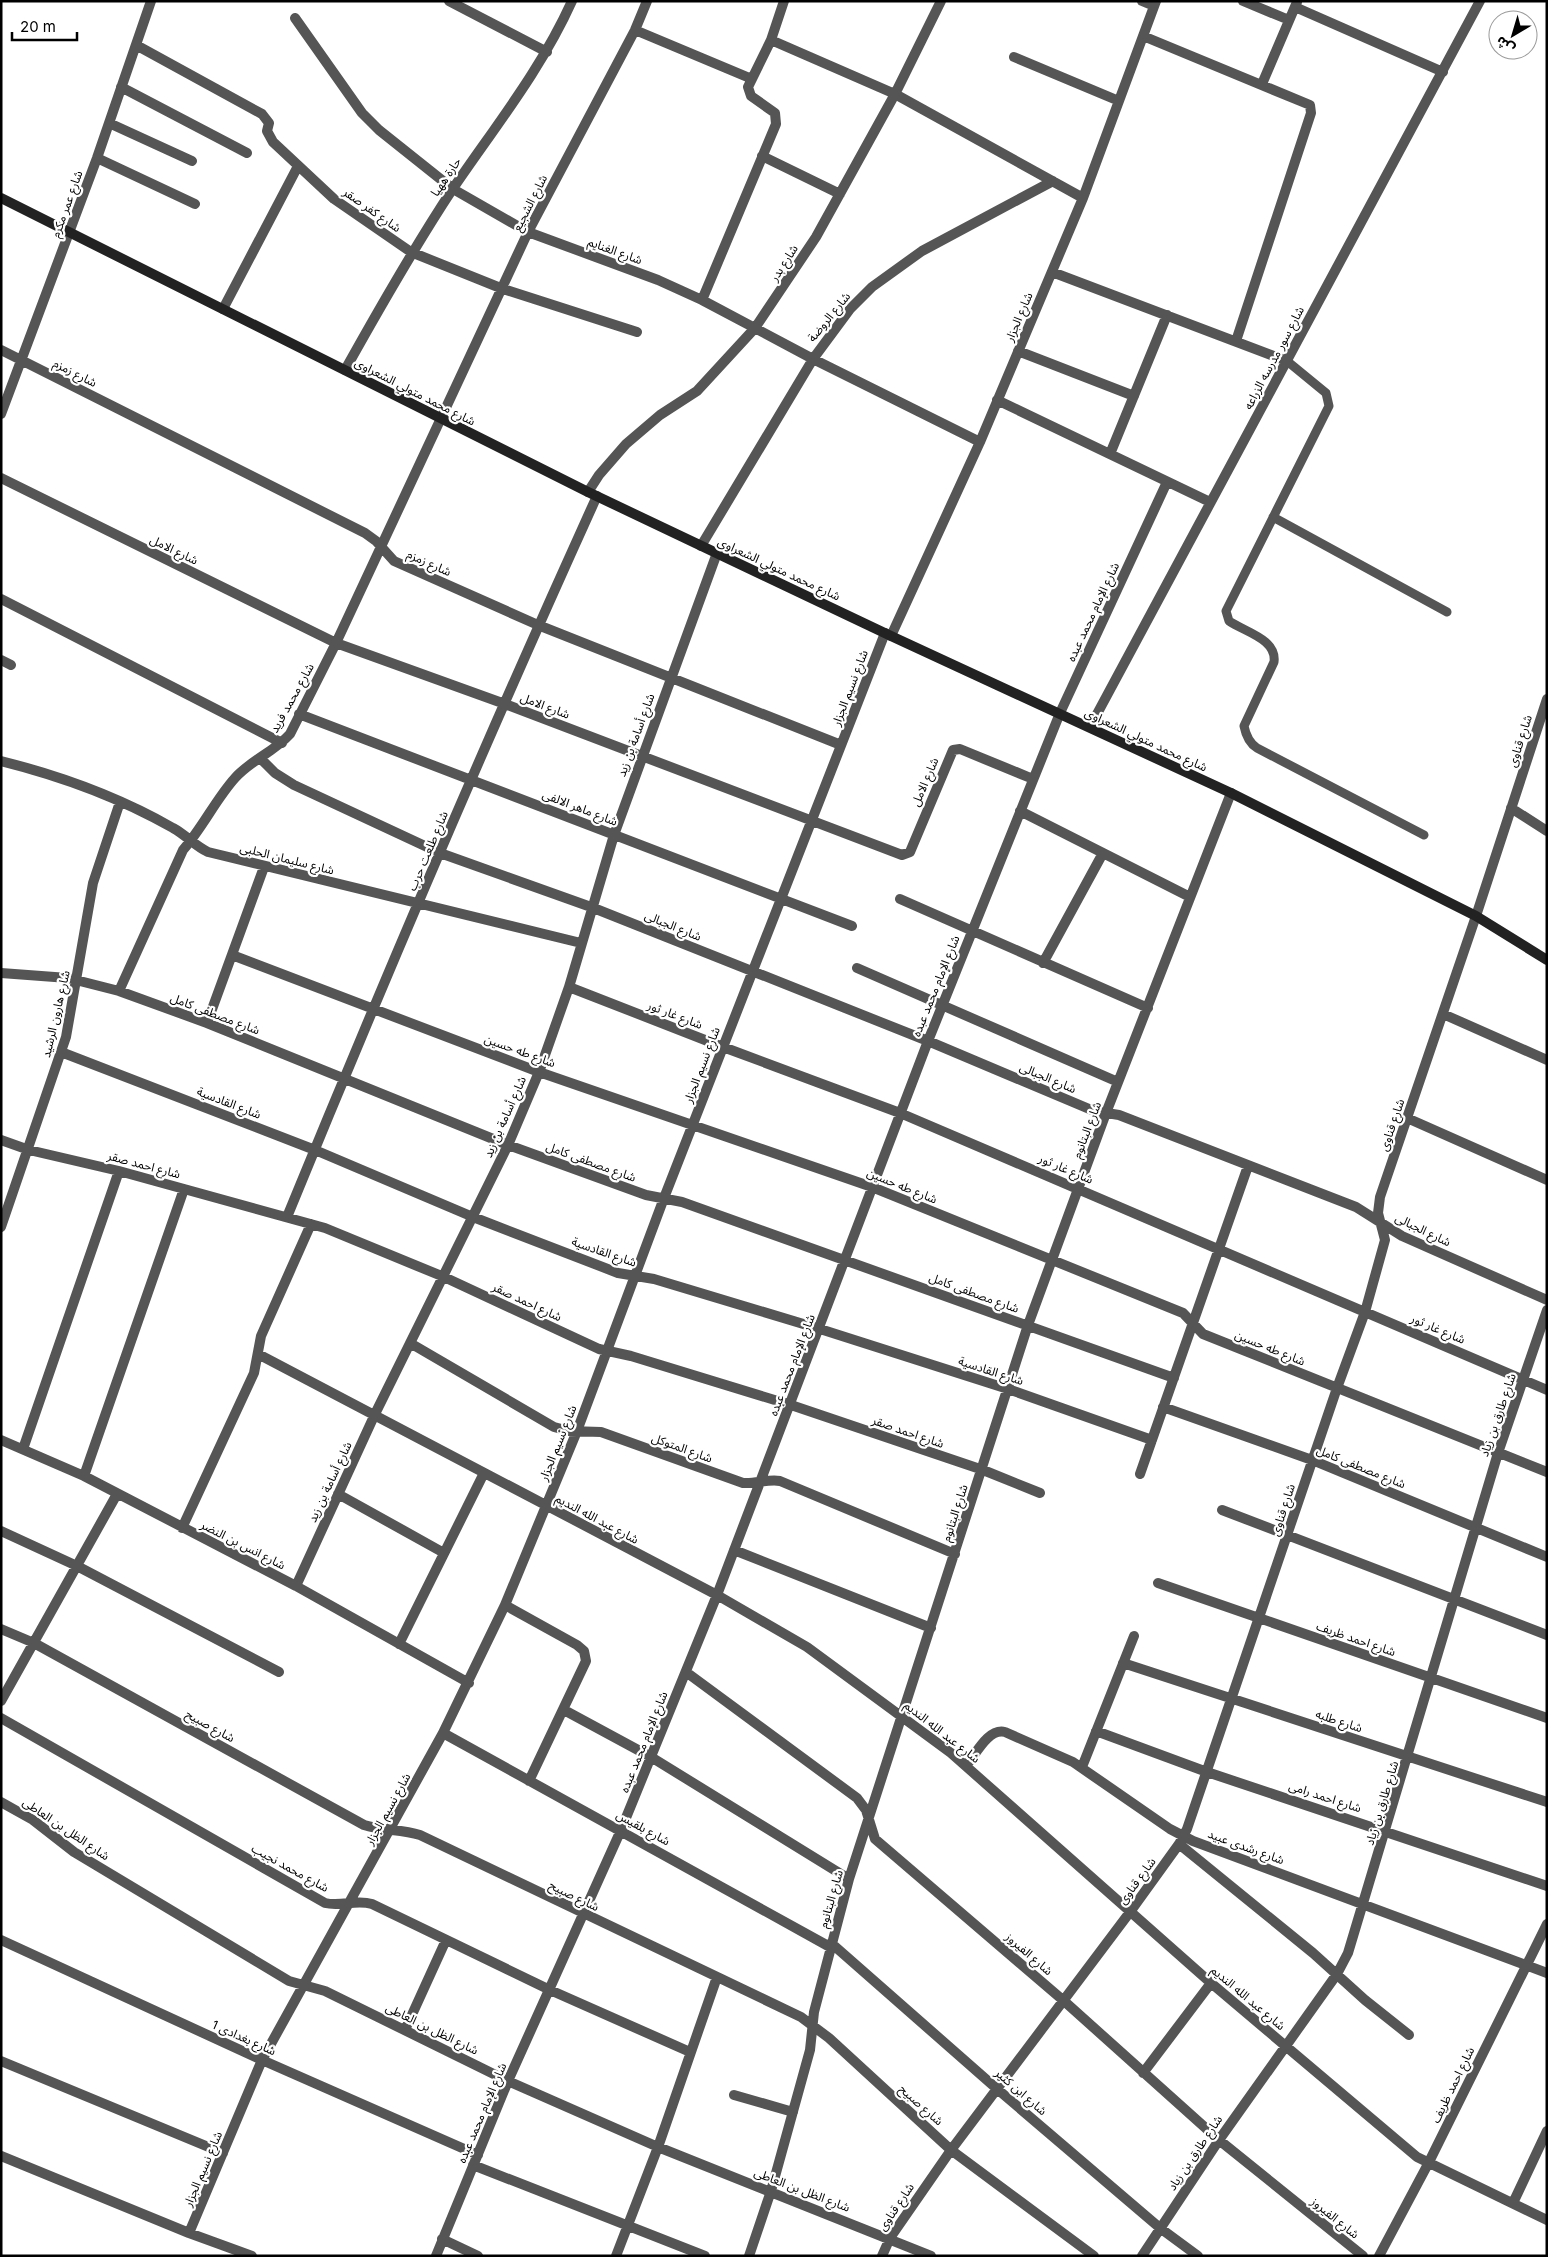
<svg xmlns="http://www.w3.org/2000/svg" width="1548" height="2257" font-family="Inter,'Noto Sans Arabic',sans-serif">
  <rect width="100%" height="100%" fill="#fff"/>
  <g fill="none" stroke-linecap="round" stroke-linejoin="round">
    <path stroke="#555" stroke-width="9" d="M 1287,361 L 1326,393 L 1329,406 L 1226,611 L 1229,621 C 1245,632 1277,639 1274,662 L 1244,726 C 1246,736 1249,743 1257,748 L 1424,835
      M 1273,517 L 1447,612"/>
    <path stroke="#555" stroke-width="10" d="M 449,1 L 547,52
      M 1142,1 L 1154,6
      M 1243,1 L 1289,20
      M 1295,7 L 1443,72
      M 295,18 L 362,113 L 379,130 L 453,189 L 528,232 L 658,280 L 702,300 L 813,359 L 980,442
      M 635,30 L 752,79
      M 1143,36 L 1310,105 L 1311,113 L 1236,341
      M 771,40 L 895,94 L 1083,198
      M 136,45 L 262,114 L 269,123 L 267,131 L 273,142 L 334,199 L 411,252 L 503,289 L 637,332
      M 1014,57 L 1119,101
      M 1262,84 L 1297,2
      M 121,87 L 247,153
      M 109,123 L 192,161
      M 762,156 L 840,194
      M 97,158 L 195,204
      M 1052,272 L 1287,361
      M 702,300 L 776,124 L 775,113 L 751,96 L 748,87 L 771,40 L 784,1
      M 223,309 L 298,166
      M 1,350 L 365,533 L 376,541 L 394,561 L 538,625 L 841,745
      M 1018,351 L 1134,396
      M 345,370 C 379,309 413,249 452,190 C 494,128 541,70 572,1
      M 997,400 L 1210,502
      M 1,414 L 97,158 L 151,1
      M 1110,454 L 1167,315
      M 1,478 L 336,643 L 505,704 L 902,855 L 910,852 L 953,750 L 960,749 L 1033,779
      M 588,492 L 599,475 L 626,444 L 660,415 L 697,391 L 755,328 L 816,237 L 895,94 L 941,1
      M 701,546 L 813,359 L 850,309 L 872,287 L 922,251 L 1053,181
      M 1,599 L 282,743
      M 891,636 L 980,442 L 1083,198 L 1156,1
      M 1,660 L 11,665
      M 299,714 L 852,926
      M 1090,727 L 1480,1
      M 260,758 L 275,773 L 294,785 L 440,853 L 591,907 L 928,1041 L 1094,1111 L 1119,1115 L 1356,1207 L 1402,1236 L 1547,1300
      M 1,761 C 61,776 119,797 173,828 C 186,835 195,846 208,852 L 581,943
      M 1511,808 L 1547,831
      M 1020,811 L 1190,897
      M 900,899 L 1148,1008
      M 232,955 L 539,1072 L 872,1187 L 1183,1313 L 1203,1334 L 1547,1472
      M 1043,963 L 1103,853
      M 857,968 L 1118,1082
      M 1,973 L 68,978 L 119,991 L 207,1023 L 508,1145 L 646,1195 L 682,1202 L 1174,1378
      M 569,987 L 723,1047 L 900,1113 L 1547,1390
      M 119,991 L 183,850 C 203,827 216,799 235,778 C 251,760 274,752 290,734 L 336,643 L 528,232 L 635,30 L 647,1
      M 1443,1014 L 1547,1060
      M 207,1023 L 264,867
      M 61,1052 L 315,1150 L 473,1217 L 618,1273 L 654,1279 L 820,1329 L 1008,1389 L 1152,1440
      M 1407,1118 L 1547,1180
      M 1,1140 L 29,1150 L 119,1171 L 325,1228 L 444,1277 L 599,1349 L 631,1356 L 791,1405 L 983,1470 L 1040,1493
      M 287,1217 C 386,975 489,734 597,496
      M 1,1227 L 66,1037 L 93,883 L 120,802
      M 410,1343 L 554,1427 L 569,1431 L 601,1432 L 743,1483 C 756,1484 767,1479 780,1481 L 955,1554
      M 258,1354 L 717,1595 L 807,1647 L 951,1753 L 1211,1983 L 1417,2157 L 1547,2220
      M 1163,1407 L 1312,1460 L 1547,1557
      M 1,1440 L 84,1476 L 296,1586 L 469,1683
      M 23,1449 L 119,1171
      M 1140,1474 L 1248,1166
      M 84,1476 L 184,1189
      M 338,1494 L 444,1553
      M 1222,1510 L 1547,1635
      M 182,1528 L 254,1373 L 261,1336 L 311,1224
      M 1,1531 L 77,1566 L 279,1672
      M 734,1550 L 931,1628
      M 1158,1583 L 1547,1718
      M 296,1586 L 375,1414 L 508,1145 L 539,1072 L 569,987 L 614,835 L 717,553
      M 505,1605 L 577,1645 L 584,1651 L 586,1661 L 529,1781
      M 1,1629 L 34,1643 L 364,1825 C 382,1831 401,1829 420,1835 L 801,2017 L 829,2038 L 951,2150 L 1094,2256
      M 399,1644 L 484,1473
      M 1123,1663 L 1547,1802
      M 686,1672 L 857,1798 L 866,1810 L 875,1839 L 1064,2001 L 1219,2140 L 1363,2256
      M 1,1701 L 117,1494
      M 564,1710 L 651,1757 L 849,1879
      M 1,1718 L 325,1903 C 341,1907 356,1899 372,1904 L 550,1990 L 690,2052
      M 1096,1731 L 1207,1772 L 1547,1886
      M 443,1733 L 830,1947
      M 966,1766 C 976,1754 988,1728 1005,1732 L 1073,1762 L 1170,1829 L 1193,1841 L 1547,1973
      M 1082,1767 L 1134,1636
      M 1,1802 L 33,1820 L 74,1852 L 289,1981 L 325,1991 L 508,2081 L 658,2147 L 931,2256
      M 1179,1844 L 1313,1953 L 1365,2000 L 1409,2035
      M 1,1940 L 262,2060 L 478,2155
      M 831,1943 L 996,2088 L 1160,2228 L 1198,2256
      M 405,2030 L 446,1940
      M 1,2061 L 223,2153
      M 1143,2073 L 1211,1983
      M 734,2095 L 793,2112
      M 1,2156 L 189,2233 L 252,2256
      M 473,2165 L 705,2256
      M 1513,2203 L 1547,2131
      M 189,2233 L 262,2060 L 443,1733 L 505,1605 L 577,1431 L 664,1198 L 885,633
      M 442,2239 L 478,2256
      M 436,2256 L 508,2081 L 621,1830 L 717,1595 L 928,1041 L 1060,713 L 1167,482
      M 616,2256 L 658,2147 L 717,1977
      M 749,2256 L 771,2191 L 810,2050 L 814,2012 L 849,1879 L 1028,1325 L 1106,1113 L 1231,793
      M 882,2256 L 890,2238 L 951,2150 L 1130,1912 L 1179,1844 L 1187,1829 L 1337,1388 L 1365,1312 L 1385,1240 L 1378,1213 L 1380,1197 L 1476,916 L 1547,699
      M 1142,2256 L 1219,2140 L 1337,1974 L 1348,1953 L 1498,1453 L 1547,1310
      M 1379,2256 L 1428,2164 L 1547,1924"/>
    <path stroke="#222" stroke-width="10" d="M 1,198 L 588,492 L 891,636 L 1231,793 L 1476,916 L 1547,960"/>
  </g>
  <g text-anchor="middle" stroke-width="4.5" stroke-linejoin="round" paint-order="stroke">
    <g font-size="12" fill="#000" stroke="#fff">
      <text transform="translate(446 177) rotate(-56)" y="4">حارة ههيا</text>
      <text transform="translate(530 203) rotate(-63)" y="4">شارع الشجيع</text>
      <text transform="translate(67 204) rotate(-70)" y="4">شارع عمر مكرم</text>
      <text transform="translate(372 210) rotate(35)" y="4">شارع كفر صقر</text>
      <text transform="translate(615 251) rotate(20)" y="4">شارع الغنايم</text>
      <text transform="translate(784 263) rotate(-57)" y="4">شارع بدر</text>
      <text transform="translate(829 317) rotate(-51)" y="4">شارع الروضة</text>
      <text transform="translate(1019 317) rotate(-67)" y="4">شارع الجزار</text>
      <text transform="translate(1274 358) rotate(-62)" y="4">شارع سور مدرسه الزراعه</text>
      <text transform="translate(75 373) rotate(27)" y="4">شارع زمزم</text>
      <text transform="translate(415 392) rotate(27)" y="4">شارع محمد متولي الشعراوى</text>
      <text transform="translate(174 550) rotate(26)" y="4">شارع الامل</text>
      <text transform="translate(429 563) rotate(24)" y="4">شارع زمزم</text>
      <text transform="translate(779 569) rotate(25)" y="4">شارع محمد متولي الشعراوى</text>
      <text transform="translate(1093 612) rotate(-65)" y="4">شارع الإمام محمد عبده</text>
      <text transform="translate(850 688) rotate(-69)" y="4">شارع نسيم الجزار</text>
      <text transform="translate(292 698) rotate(-61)" y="4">شارع محمد فريد</text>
      <text transform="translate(545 706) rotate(21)" y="4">شارع الامل</text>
      <text transform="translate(636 735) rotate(-70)" y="4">شارع أسامة بن زيد</text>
      <text transform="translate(1146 740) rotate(25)" y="4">شارع محمد متولي الشعراوى</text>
      <text transform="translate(1520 741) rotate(-72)" y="4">شارع قناوى</text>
      <text transform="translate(925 782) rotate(-67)" y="4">شارع الامل</text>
      <text transform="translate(580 808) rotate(21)" y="4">شارع ماهر الالفى</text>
      <text transform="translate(428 851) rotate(-67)" y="4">شارع طلعت حرب</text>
      <text transform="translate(287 859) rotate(14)" y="4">شارع سليمان الحلبى</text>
      <text transform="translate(673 926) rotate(22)" y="4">شارع الجبالى</text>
      <text transform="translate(936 986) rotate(-68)" y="4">شارع الإمام محمد عبده</text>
      <text transform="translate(56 1014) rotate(-77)" y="4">شارع هارون الرشيد</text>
      <text transform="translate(215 1014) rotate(21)" y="4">شارع مصطفى كامل</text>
      <text transform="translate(675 1015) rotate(21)" y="4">شارع غار ثور</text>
      <text transform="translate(520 1051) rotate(20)" y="4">شارع طه حسين</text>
      <text transform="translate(702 1065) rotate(-69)" y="4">شارع نسيم الجزار</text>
      <text transform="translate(1048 1078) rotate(23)" y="4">شارع الجبالى</text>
      <text transform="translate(229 1103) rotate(21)" y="4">شارع القادسية</text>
      <text transform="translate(505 1117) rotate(-66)" y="4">شارع أسامة بن زيد</text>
      <text transform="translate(1392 1125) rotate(-71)" y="4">شارع قناوى</text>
      <text transform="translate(1087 1130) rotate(-69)" y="4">شارع البتانوم</text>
      <text transform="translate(591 1162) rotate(20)" y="4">شارع مصطفى كامل</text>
      <text transform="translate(144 1165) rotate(15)" y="4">شارع احمد صقر</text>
      <text transform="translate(1066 1169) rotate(23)" y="4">شارع غار ثور</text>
      <text transform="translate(902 1186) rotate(22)" y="4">شارع طه حسين</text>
      <text transform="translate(1423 1230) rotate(26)" y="4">شارع الجبالى</text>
      <text transform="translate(604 1252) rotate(19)" y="4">شارع القادسية</text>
      <text transform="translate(974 1293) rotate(20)" y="4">شارع مصطفى كامل</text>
      <text transform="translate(527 1302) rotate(25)" y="4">شارع احمد صقر</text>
      <text transform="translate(1438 1329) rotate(23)" y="4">شارع غار ثور</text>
      <text transform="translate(1270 1348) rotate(22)" y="4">شارع طه حسين</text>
      <text transform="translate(792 1365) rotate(-69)" y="4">شارع الإمام محمد عبده</text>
      <text transform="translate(991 1371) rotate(18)" y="4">شارع القادسية</text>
      <text transform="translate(1498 1415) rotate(-71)" y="4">شارع طارق بن زياد</text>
      <text transform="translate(908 1432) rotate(19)" y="4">شارع احمد صقر</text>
      <text transform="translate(558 1443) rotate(-68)" y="4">شارع نسيم الجزار</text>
      <text transform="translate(682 1448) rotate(20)" y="4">شارع المتوكل</text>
      <text transform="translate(1361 1467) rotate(22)" y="4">شارع مصطفى كامل</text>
      <text transform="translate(330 1482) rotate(-65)" y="4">شارع أسامة بن زيد</text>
      <text transform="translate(1283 1510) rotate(-72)" y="4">شارع قناوى</text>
      <text transform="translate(955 1513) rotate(-72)" y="4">شارع البتانوم</text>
      <text transform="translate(597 1519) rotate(28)" y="4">شارع عبد الله النديم</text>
      <text transform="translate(243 1545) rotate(27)" y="4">شارع انس بن النضر</text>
      <text transform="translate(1356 1639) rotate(19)" y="4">شارع احمد ظريف</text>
      <text transform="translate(1339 1721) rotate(18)" y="4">شارع طلبه</text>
      <text transform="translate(210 1726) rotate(29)" y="4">شارع صبيح</text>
      <text transform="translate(942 1732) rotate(38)" y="4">شارع عبد الله النديم</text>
      <text transform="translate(644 1742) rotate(-68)" y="4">شارع الإمام محمد عبده</text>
      <text transform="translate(1325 1797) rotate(18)" y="4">شارع احمد رامى</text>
      <text transform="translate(1382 1803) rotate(-73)" y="4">شارع طارق بن زياد</text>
      <text transform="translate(388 1809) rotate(-61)" y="4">شارع نسيم الجزار</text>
      <text transform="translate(643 1828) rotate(29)" y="4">شارع بلقيس</text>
      <text transform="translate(66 1829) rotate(34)" y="4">شارع الظل بن العاطى</text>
      <text transform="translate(1246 1847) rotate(20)" y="4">شارع رشدى عبيد</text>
      <text transform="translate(290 1868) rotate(29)" y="4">شارع محمد نجيب</text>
      <text transform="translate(1137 1881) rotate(-54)" y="4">شارع قناوى</text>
      <text transform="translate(574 1896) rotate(26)" y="4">شارع صبيح</text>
      <text transform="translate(831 1899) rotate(-74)" y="4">شارع البتانوم</text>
      <text transform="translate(1029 1954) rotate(41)" y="4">شارع الفيروز</text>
      <text transform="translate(1248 1998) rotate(40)" y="4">شارع عبد الله النديم</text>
      <text transform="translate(432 2029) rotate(26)" y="4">شارع الظل بن العاطى</text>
      <text transform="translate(244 2038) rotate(24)" y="4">شارع بغدادى 1</text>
      <text transform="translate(1453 2085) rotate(-64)" y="4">شارع احمد ظريف</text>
      <text transform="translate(1021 2092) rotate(41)" y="4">شارع ابن كثير</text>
      <text transform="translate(921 2105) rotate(42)" y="4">شارع صبيح</text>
      <text transform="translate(482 2113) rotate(-67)" y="4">شارع الإمام محمد عبده</text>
      <text transform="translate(1195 2153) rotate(-56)" y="4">شارع طارق بن زياد</text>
      <text transform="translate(203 2169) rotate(-67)" y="4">شارع نسيم الجزار</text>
      <text transform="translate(802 2190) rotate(21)" y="4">شارع الظل بن العاطى</text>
      <text transform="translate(896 2207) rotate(-56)" y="4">شارع قناوى</text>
      <text transform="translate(1335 2218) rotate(39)" y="4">شارع الفيروز</text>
    </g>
  </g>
  <rect width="1548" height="2257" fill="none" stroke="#000000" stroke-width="5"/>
  <g transform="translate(1513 35) rotate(218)"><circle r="24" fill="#ffffff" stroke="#999999"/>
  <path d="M0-4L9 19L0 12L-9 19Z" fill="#000000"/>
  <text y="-8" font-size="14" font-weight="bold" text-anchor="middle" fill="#000000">ش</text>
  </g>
  <path d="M12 32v8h65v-8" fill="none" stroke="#000000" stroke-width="2.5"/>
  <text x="20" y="32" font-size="15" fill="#000000" stroke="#ffffff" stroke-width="4" paint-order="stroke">20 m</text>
</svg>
